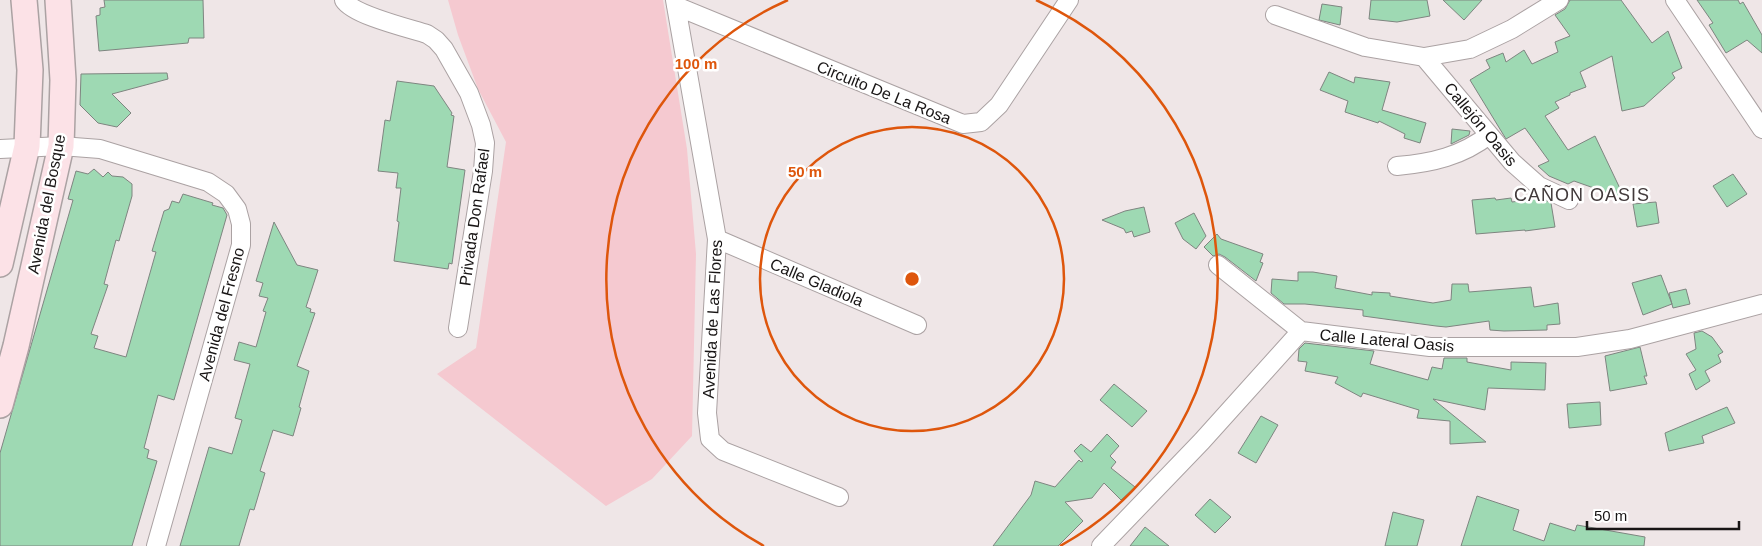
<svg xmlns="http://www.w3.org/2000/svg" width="1762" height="546" font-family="Arial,sans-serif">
  <rect width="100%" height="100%" fill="#efe6e7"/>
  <path fill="#f5c9d0" d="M 448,0 L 663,0 L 687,149 L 696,254 L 692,436 L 652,479 L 606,506 L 437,374 L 476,348 L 506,142 L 478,89 L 458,35 Z"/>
  <path fill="#9ed9b3" stroke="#7e8580" d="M 104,0 L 203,0 L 204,38 L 189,38 L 188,43 L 99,51 L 96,16 L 100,15 L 100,8 L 105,7 Z
    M 1371,0 L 1427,0 L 1430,16 L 1397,22 L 1369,19 Z
    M 1443,0 L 1482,0 L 1464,20 Z
    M 1570,0 L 1621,0 L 1652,43 L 1668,31 L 1682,68 L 1672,73 L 1675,78 L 1644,106 L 1622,111 L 1612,56 L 1580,72 L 1586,87 L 1570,93 L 1570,95 L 1555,102 L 1559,108 L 1545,116 L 1568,150 L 1595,136 L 1625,199 L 1574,181 L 1568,184 L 1549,176 L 1538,166 L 1549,161 L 1525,128 L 1506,139 L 1470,80 L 1490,68 L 1486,60 L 1503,53 L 1506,62 L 1524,50 L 1532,64 L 1558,52 L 1555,42 L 1570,36 L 1555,15 L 1565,9 Z
    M 1697,0 L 1738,0 L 1740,4 L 1743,2 L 1762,35 L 1762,53 L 1747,40 L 1726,53 L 1709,25 L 1713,23 Z
    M 1322,4 L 1342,7 L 1340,25 L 1319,20 Z
    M 1329,72 L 1354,83 L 1355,77 L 1390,82 L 1382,110 L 1426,123 L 1420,143 L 1404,138 L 1405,134 L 1379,121 L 1378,123 L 1345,112 L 1348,101 L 1320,90 Z
    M 167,73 L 168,79 L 112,94 L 131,113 L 117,127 L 98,123 L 80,105 L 81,74 Z
    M 397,81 L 434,86 L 452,113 L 451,115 L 454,116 L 447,167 L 465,170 L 452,264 L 449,263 L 448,269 L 394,261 L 399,222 L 397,221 L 401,188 L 396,188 L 398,173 L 378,171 L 385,120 L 390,121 Z
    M 1452,129 L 1470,131 L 1469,135 L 1451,144 Z
    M 94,169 L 103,177 L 108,172 L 112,176 L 123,177 L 132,184 L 132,196 L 119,241 L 116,240 L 104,284 L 108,285 L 91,334 L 98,336 L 94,348 L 126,357 L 156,252 L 152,251 L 164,211 L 169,209 L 172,201 L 179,203 L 183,194 L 213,203 L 212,205 L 223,208 L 227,215 L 174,400 L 158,395 L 144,448 L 149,450 L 147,458 L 157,461 L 132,546 L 0,546 L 0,453 L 73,200 L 68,199 L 76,171 L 88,174 Z
    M 1733,174 L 1747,194 L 1727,207 L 1713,186 Z
    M 1495,198 L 1496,200 L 1511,198 L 1512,202 L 1541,198 L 1551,203 L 1555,227 L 1525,231 L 1525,230 L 1476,234 L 1472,200 Z
    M 1656,202 L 1659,223 L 1637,227 L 1633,204 Z
    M 1144,207 L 1150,232 L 1134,237 L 1132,231 L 1126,233 L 1124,229 L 1102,220 L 1125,211 Z
    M 1194,213 L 1206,236 L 1196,249 L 1183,239 L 1175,223 Z
    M 274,222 L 297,265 L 318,270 L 306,307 L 311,309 L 310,312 L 315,313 L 297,366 L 309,371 L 299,407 L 301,408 L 293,436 L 273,430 L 260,471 L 265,473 L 254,510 L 250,509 L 239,546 L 180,546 L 209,447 L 232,454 L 242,420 L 235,418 L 250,364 L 234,360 L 239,342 L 256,347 L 266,312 L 263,311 L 268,298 L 259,296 L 263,283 L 256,281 Z
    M 1217,234 L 1221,239 L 1263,254 L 1260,262 L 1263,263 L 1256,281 L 1225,257 L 1219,254 L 1213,256 L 1204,247 Z
    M 1298,272 L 1313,272 L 1337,276 L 1335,288 L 1372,295 L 1372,292 L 1390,293 L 1390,296 L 1433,303 L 1451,300 L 1452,284 L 1468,284 L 1469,292 L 1531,287 L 1534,307 L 1558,303 L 1560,324 L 1547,325 L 1547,330 L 1504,331 L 1490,330 L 1489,321 L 1446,327 L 1436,326 L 1363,316 L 1363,310 L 1305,304 L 1284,304 L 1271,293 L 1272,279 L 1298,281 Z
    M 1661,275 L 1672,304 L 1643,315 L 1632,283 Z
    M 1686,289 L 1690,304 L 1673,308 L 1669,293 Z
    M 1702,331 L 1712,337 L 1723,352 L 1718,355 L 1721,362 L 1705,371 L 1710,381 L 1696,390 L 1689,374 L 1696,370 L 1686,354 L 1696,349 L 1694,333 Z
    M 1305,343 L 1374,351 L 1370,364 L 1428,380 L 1432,367 L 1442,369 L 1444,358 L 1467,358 L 1467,362 L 1511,370 L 1511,362 L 1546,363 L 1545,390 L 1488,388 L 1485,410 L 1433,399 L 1486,442 L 1450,444 L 1450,421 L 1417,418 L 1419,410 L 1363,393 L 1361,397 L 1335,383 L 1338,377 L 1305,371 L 1307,362 L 1298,361 L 1299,349 Z
    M 1640,347 L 1647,376 L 1644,376 L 1647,384 L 1610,391 L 1605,356 Z
    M 1114,384 L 1147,411 L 1132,427 L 1100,400 Z
    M 1600,402 L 1601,425 L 1569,428 L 1567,404 Z
    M 1727,407 L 1735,423 L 1702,436 L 1704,443 L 1669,451 L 1665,433 Z
    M 1261,416 L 1278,425 L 1256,463 L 1238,453 Z
    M 1107,434 L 1119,446 L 1110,456 L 1116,462 L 1111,468 L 1135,487 L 1121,500 L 1104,483 L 1092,498 L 1065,502 L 1083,521 L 1058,546 L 993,546 L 1031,495 L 1035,481 L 1055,487 L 1079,460 L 1081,462 L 1083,461 L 1074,451 L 1081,444 L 1091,452 Z
    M 1477,496 L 1519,510 L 1513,530 L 1544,541 L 1550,523 L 1575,531 L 1577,525 L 1645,537 L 1644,546 L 1461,546 Z
    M 1210,499 L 1231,517 L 1215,533 L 1195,515 Z
    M 1393,512 L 1424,520 L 1417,546 L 1385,546 Z
    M 1145,527 L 1169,546 L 1130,546 Z"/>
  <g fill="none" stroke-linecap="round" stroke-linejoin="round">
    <g stroke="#aba2a3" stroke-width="20">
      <path id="street" d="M 344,0 C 353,15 408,28 427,34 L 436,40 L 444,49 L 469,93 L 481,125 L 485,143 L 483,171 L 458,328
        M 675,0 L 717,239 L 707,413 L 710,439 L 723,451 L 839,497
        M 1675,0 L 1762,129
        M 676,6 L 963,124 L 981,122 L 999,105 L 1069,0
        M 1275,15 L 1365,47 L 1424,57 L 1470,49 L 1512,29 L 1559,0
        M 1424,57 L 1512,162 L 1539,186 L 1569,200
        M 0,149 L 61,146 L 100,149 L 208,182 L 226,194 L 237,209 L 241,224 L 241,245 L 156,546
        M 1397,166 C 1432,163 1462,156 1489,135
        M 717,239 L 917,325
        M 1218,265 L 1301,331
        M 1101,546 L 1202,441 L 1301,331 L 1430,347 L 1577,347 L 1630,339 L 1762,304"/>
    </g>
    <g stroke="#aba2a3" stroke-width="28">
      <path id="secondary" d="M 0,264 L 27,146 L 30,70 L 24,0
        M 0,405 L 16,346 L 61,146 L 63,80 L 58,0"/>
    </g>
    <use href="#street" stroke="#fff" stroke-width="18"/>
    <use href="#secondary" stroke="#fce2e7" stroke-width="25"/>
  </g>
  <g fill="none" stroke="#de560c" stroke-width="2.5">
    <circle cx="912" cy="279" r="152"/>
    <path d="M764 546A305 305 0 0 1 788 0M1036 0A305 305 0 0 1 1060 546"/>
  </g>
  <g text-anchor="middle" stroke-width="5" stroke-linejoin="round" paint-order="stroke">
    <g font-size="16" fill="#181515" stroke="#fff">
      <text transform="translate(884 92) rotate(22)" y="6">Circuito De La Rosa</text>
      <text transform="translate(1481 124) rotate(50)" y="6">Callejón Oasis</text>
      <text transform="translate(46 204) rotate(-79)" y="6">Avenida del Bosque</text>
      <text transform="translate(474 217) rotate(-82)" y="6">Privada Don Rafael</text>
      <text transform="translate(817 282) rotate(23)" y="6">Calle Gladiola</text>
      <text transform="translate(221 314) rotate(-75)" y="6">Avenida del Fresno</text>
      <text transform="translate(712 319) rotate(-87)" y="6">Avenida de Las Flores</text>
      <text transform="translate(1387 340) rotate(5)" y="6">Calle Lateral Oasis</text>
    </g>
    <g font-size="18" letter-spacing="1" fill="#423a3b" stroke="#fff">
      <text x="1582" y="201">CAÑON OASIS</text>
    </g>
  </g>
  <circle cx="912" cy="279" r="8" fill="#de560c" stroke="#fff" stroke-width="2.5"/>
  <g font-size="15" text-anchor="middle" font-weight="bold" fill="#de560c" stroke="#fff" stroke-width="5" stroke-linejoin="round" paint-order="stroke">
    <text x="696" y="69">100 m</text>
    <text x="805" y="177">50 m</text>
  </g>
  <path d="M1587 521v8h152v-8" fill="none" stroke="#181515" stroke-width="2.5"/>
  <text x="1594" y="521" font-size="15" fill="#181515" stroke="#ffffff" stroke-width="4" paint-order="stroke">50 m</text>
</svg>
